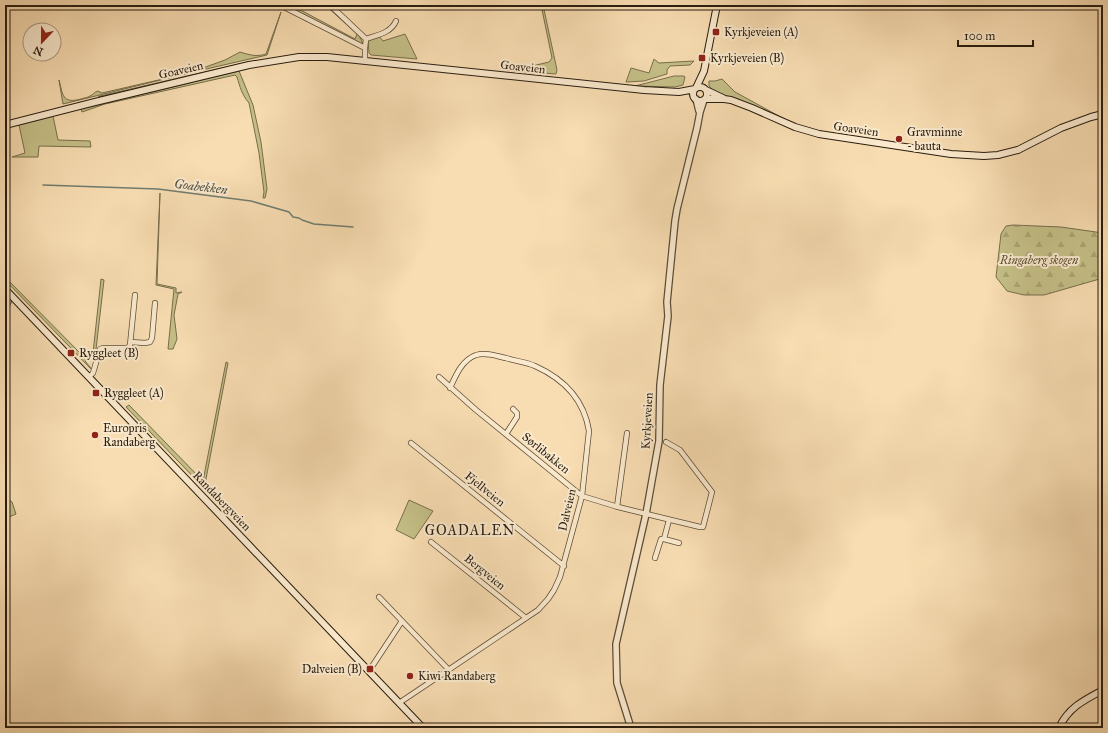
<svg xmlns="http://www.w3.org/2000/svg" width="1108" height="733" font-family="'IM FELL Great Primer',serif">
  <defs>
    <pattern id="forest-firs" width="22" height="20" patternUnits="userSpaceOnUse"><rect width="22" height="20" fill="#c5bf87"/><path d="M5 1l3.5 6h-7zM16 11l3.5 6h-7z" fill="#a9a474"/></pattern>
  </defs>
  <rect width="100%" height="100%" fill="#f8ddb2"/>
  <filter id="stains"><feTurbulence type="fractalNoise" baseFrequency=".005" numOctaves="4"/><feColorMatrix values="0 0 0 0 .2 0 0 0 0 .09 0 0 0 0 .02 0 0 0 .5 -.17"/></filter>
  <radialGradient id="worn" r=".72"><stop offset=".6" stop-color="#630" stop-opacity="0"/><stop offset="1" stop-color="#630" stop-opacity=".3"/></radialGradient>
  <path fill="#c5bf87" stroke="#776e4c" d="M 280,5 L 291,5 L 355,39 L 357,34 L 325,5 L 330,5 L 361,34 L 360,38 L 363,43 L 363,45 Z
    M 541,5 L 543,5 L 557,70 L 556,74 L 503,70 L 525,71 L 532,66 L 549,62 L 552,58 Z
    M 281,12 L 267,55 L 189,73 L 63,104 L 59,80 C 63,95 62,104 81,99 C 83,98 87,98 90,96 C 93,95 94,92 98,91 L 102,93 L 189,73 L 225,60 L 240,52 C 250,55 256,57 266,54 Z
    M 405,34 L 417,59 L 371,55 L 369,53 L 368,41 L 378,35 L 383,41 Z
    M 654,59 L 659,63 L 694,61 L 690,65 L 670,66 L 667,70 L 667,74 L 644,81 L 626,82 L 631,68 L 649,73 Z
    M 248,62 L 248,63 L 98,97 L 100,96 Z
    M 239,71 L 253,105 L 261,142 L 267,189 L 265,198 L 263,198 L 264,192 L 259,153 L 249,103 C 242,95 240,87 237,77 L 235,75 L 105,104 L 82,112 L 81,109 Z
    M 674,76 L 684,76 L 685,77 L 683,85 L 675,87 L 635,86 Z
    M 722,79 L 735,92 L 788,121 L 714,91 L 709,86 L 709,81 L 715,81 Z
    M 53,116 L 58,140 L 90,141 L 91,147 L 39,146 L 38,157 L 12,157 L 25,153 L 19,125 L 5,127 Z
    M 160,193 L 157,284 L 176,288 L 176,293 L 182,292 L 178,294 L 174,315 L 177,339 L 173,349 L 168,349 L 174,289 L 156,285 Z
    M 5,277 L 80,353 L 87,356 L 93,353 L 101,279 L 104,280 L 95,358 L 85,361 L 90,367 L 91,369 L 5,280 Z
    M 226,362 L 228,363 L 205,484 L 203,487 L 126,407 L 129,405 L 203,481 Z
    M 409,500 L 433,511 L 414,539 L 396,530 Z"/>
  <path fill="url(#forest-firs)" stroke="#776e4c" d="M 1013,225 L 1061,227 L 1103,233 L 1103,278 L 1044,295 L 1024,295 L 1007,291 L 996,277 L 1001,234 L 1006,226 Z
    M 5,497 L 12,502 L 16,514 L 9,517 L 9,533 L 5,544 Z"/>
  <g fill="none" stroke-linecap="round" stroke-linejoin="round">
    <path stroke="#6f7c70" stroke-width="1.5" d="M 43,185 L 158,189 L 251,201 L 289,212 L 293,217 L 299,218 L 302,220 L 314,224 L 353,227
      M 5,314 L 12,301"/>
    <g stroke="#5d4d38" stroke-width="6">
      <path id="minor" d="M 280,5 L 365,48 L 365,61
        M 330,5 L 366,39 L 365,48
        M 366,39 C 377,35 391,33 396,21
        M 131,342 L 145,343 L 150,342 L 152,338 L 155,303
        M 89,377 L 93,373 L 100,349 L 103,348 L 128,348 L 130,345 L 135,295
        M 439,377 L 476,410 L 582,496 L 618,507 L 700,527 L 703,527 L 712,492 L 680,450 L 666,442
        M 506,434 L 517,417 L 517,413 L 513,409
        M 411,443 L 564,566
        M 617,507 L 627,433
        M 664,539 L 679,543
        M 431,542 L 526,618
        M 655,558 L 661,539 L 664,539 L 669,520
        M 379,597 L 449,670
        M 373,665 L 402,621
        M 399,703 L 526,618 L 538,610 L 548,599 L 554,590 L 560,577 L 582,496 L 589,431 C 584,399 564,379 535,366 C 526,362 515,361 506,358 C 496,356 486,352 476,355 C 462,360 456,375 450,388"/>
    </g>
    <g stroke="#5d4d38" stroke-width="8">
      <path id="tertiary" d="M 696,99 L 699,111
        M 631,728 L 617,683 L 616,644 L 646,514 L 659,441 L 660,385 L 668,316 L 667,302 L 675,221 L 677,209 L 697,128 L 700,112 L 704,100"/>
    </g>
    <g stroke="#291d10" stroke-width="8">
      <path id="secondary" d="M693 94a7 7 0 1 1 14 0a7 7 0 1 1-14 0Z
        M 696,88 L 704,71 L 717,5
        M 706,90 L 723,98
        M 705,99 L 724,99 L 731,100 L 752,108 L 795,127 L 819,134 L 951,154 L 984,156 L 998,155 L 1018,150 L 1061,128 L 1091,117 L 1103,114
        M 5,125 L 95,102 L 249,65 L 299,57 L 327,57 L 644,90 L 679,92 L 695,89
        M 5,289 L 423,728
        M 1059,728 C 1068,708 1084,700 1103,690"/>
    </g>
    <use href="#minor" stroke="#fae9cd" stroke-width="4.5"/>
    <use href="#tertiary" stroke="#fae9cd" stroke-width="5.5"/>
    <use href="#secondary" stroke="#fae9cd" stroke-width="6"/>
  </g>
  <g fill="#8f2418" stroke="#fae9cd" stroke-width="1.5">
    <rect x="712" y="28" width="8" height="8" rx="2"/>
    <rect x="698" y="54" width="8" height="8" rx="2"/>
    <circle cx="899" cy="139" r="4"/>
    <rect x="67" y="349" width="8" height="8" rx="2"/>
    <rect x="92" y="389" width="8" height="8" rx="2"/>
    <circle cx="95" cy="435" r="4"/>
    <rect x="366" y="665" width="8" height="8" rx="2"/>
    <circle cx="410" cy="676" r="4"/>
  </g>
  <g text-anchor="middle" stroke-width="4" stroke-linejoin="round" paint-order="stroke">
    <g font-size="12" fill="#291d10" stroke="#fae9cd" text-anchor="start">
      <text x="724" y="36">Kyrkjeveien (A)</text>
      <text x="710" y="62">Kyrkjeveien (B)</text>
      <text x="907" y="136">Gravminne<tspan x="907" dy="14">- bauta</tspan></text>
      <text x="79" y="357">Ryggleet (B)</text>
      <text x="104" y="397">Ryggleet (A)</text>
      <text x="103" y="432">Europris<tspan x="103" dy="14">Randaberg</tspan></text>
      <text x="362" y="673" text-anchor="end">Dalveien (B)</text>
      <text x="418" y="680">Kiwi Randaberg</text>
    </g>
    <g font-size="12" fill="#291d10" stroke="#fae9cd">
      <text transform="translate(523 67) rotate(6)" y="4">Goaveien</text>
      <text transform="translate(181 70) rotate(-13)" y="4">Goaveien</text>
      <text transform="translate(856 129) rotate(8)" y="4">Goaveien</text>
      <text transform="translate(647 421) rotate(-87)" y="4">Kyrkjeveien</text>
      <text transform="translate(546 453) rotate(39)" y="4">Sørlibakken</text>
      <text transform="translate(485 489) rotate(39)" y="4">Fjellveien</text>
      <text transform="translate(222 501) rotate(46)" y="4">Randabergveien</text>
      <text transform="translate(567 510) rotate(-77)" y="4">Dalveien</text>
      <text transform="translate(485 572) rotate(39)" y="4">Bergveien</text>
    </g>
    <g font-size="12" font-style="italic" fill="#584e34" stroke="#fae9cd">
      <text x="1039" y="264">Ringaberg skogen</text>
    </g>
    <g font-size="13" font-style="italic" fill="#4c4c40" stroke="#fae9cd">
      <text transform="translate(201 186) rotate(7)" y="5">Goabekken</text>
    </g>
    <g font-size="14" letter-spacing="1" fill="#291d10" stroke="#fae9cd">
      <text x="470" y="535">GOADALEN</text>
    </g>
  </g>
  <rect width="1108" height="733" fill="none" stroke="#f8ddb2" stroke-width="20"/>
  <rect x="6" y="6" width="1096" height="721" fill="none" stroke="#291d10" stroke-width="2"/>
  <rect x="10" y="10" width="1088" height="713" fill="none" stroke="#291d10"/>
  <g transform="translate(42 42) rotate(202)"><circle r="19" fill="#fae9cd" stroke="#a69781"/>
  <path d="M0-3L7 15L0 10L-7 15Z" fill="#8f2418"/>
  <text y="-6" font-size="11" font-weight="bold" text-anchor="middle" fill="#291d10">N</text>
  </g>
  <path d="M958 40v6h75v-6" fill="none" stroke="#291d10" stroke-width="2"/>
  <text x="964" y="40" font-size="12" fill="#291d10" stroke="#fae9cd" stroke-width="3" paint-order="stroke">100 m</text>
  <rect width="100%" height="100%" filter="url(#stains)"/>
  <rect width="100%" height="100%" fill="url(#worn)"/>
</svg>
